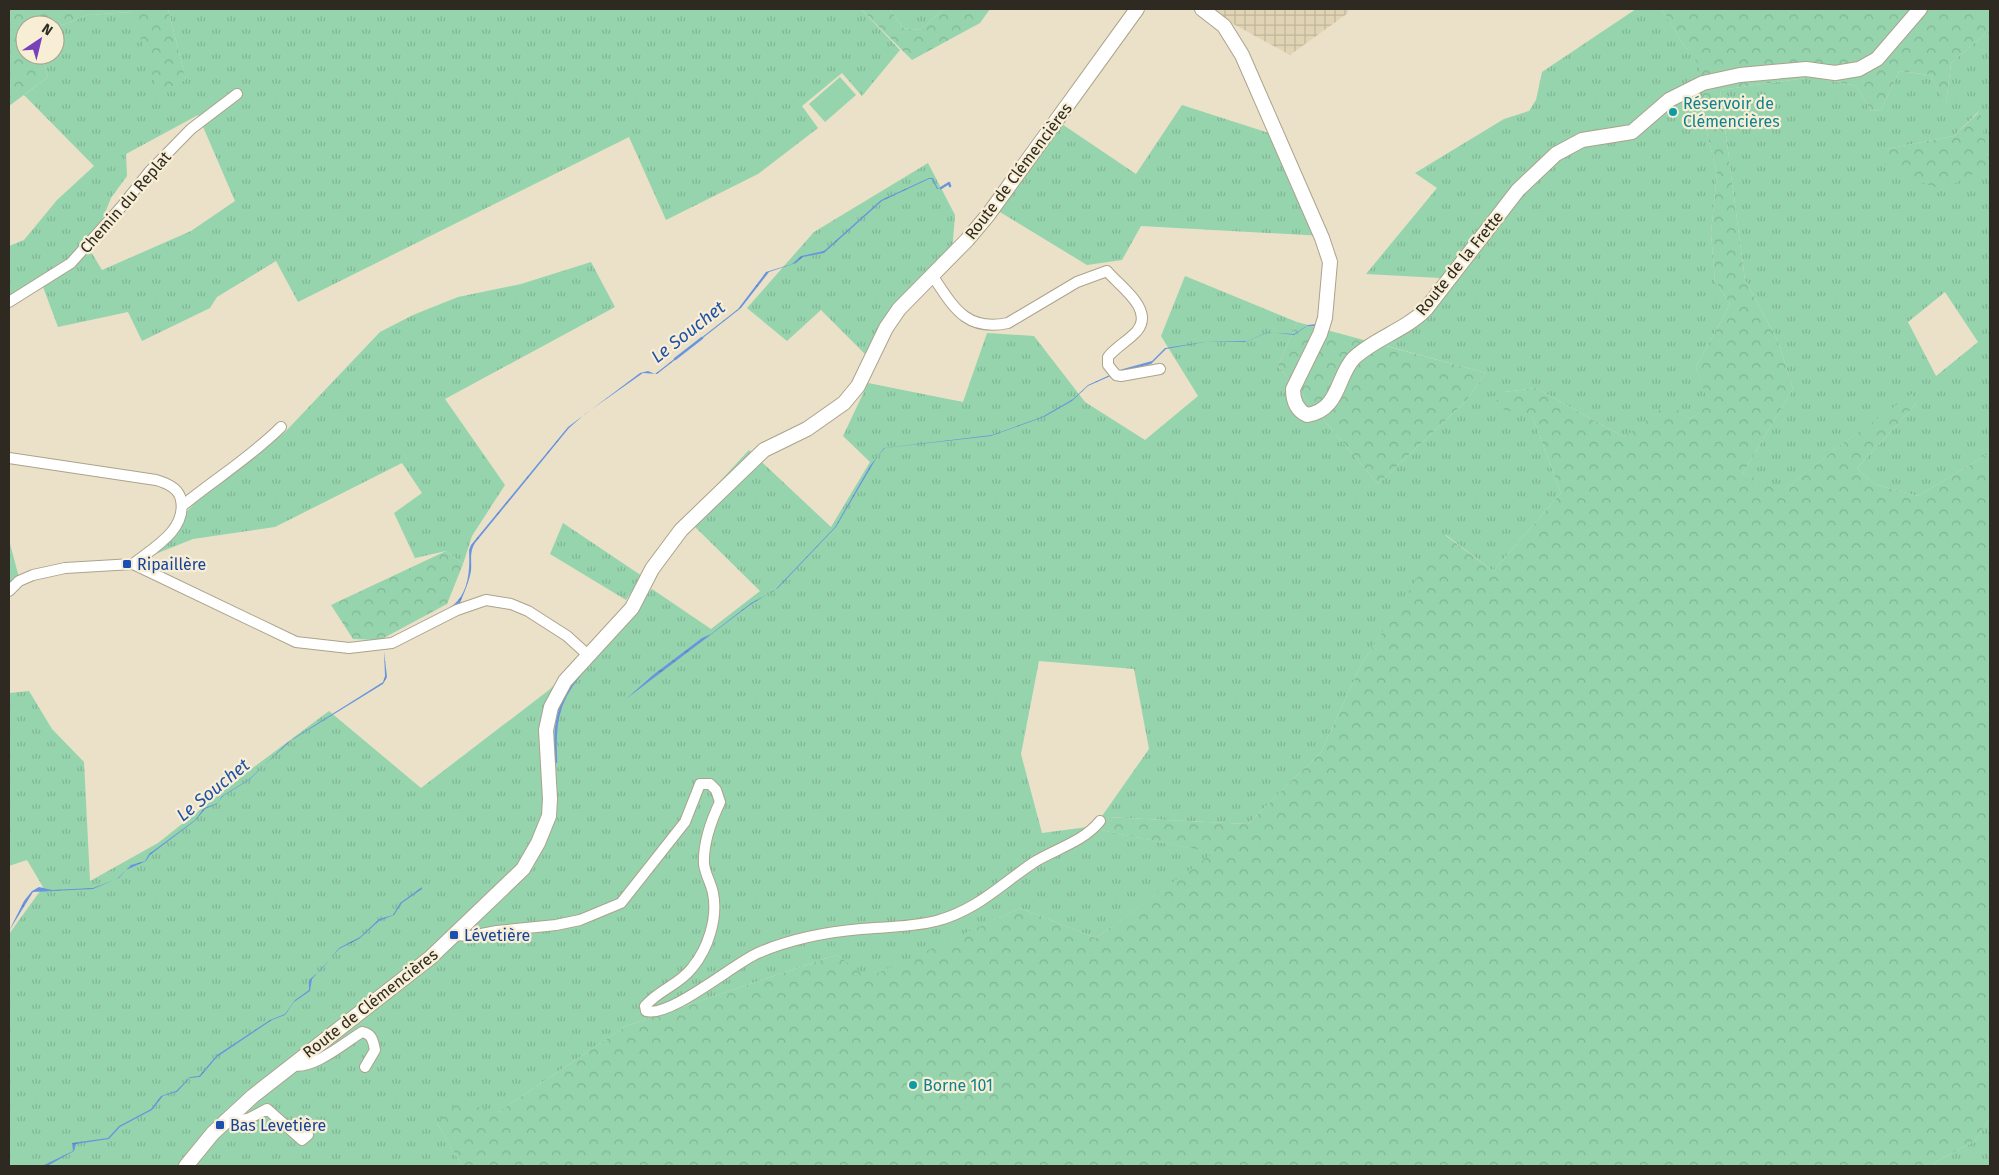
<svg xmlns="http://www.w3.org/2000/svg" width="1999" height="1175" font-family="'Fira Sans',sans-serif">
  <defs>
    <pattern id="industrial-grid" width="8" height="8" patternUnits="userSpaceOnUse" patternTransform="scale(1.25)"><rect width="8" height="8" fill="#e0d4b5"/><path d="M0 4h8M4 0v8" fill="none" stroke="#c0b69b"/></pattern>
    <pattern id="grass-tufts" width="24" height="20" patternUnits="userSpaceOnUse" patternTransform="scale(1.25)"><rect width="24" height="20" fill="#95d4ad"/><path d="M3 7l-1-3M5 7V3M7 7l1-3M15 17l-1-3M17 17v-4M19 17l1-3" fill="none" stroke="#81b695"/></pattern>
    <pattern id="forest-crowns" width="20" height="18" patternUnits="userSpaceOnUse" patternTransform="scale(1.25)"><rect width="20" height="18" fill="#95d4ad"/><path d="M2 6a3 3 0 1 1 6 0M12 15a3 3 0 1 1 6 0" fill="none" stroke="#81b695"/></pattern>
    <pattern id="water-ripples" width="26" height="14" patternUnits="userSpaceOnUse" patternTransform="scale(1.25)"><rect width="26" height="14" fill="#6995df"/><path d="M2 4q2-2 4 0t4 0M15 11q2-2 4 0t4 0" fill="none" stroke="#577ab4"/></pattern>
  </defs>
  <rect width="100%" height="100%" fill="#eae1c8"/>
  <path fill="url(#industrial-grid)" d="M 1206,9 L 1348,9 L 1348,13 L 1290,55 Z"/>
  <path fill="url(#grass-tufts)" fill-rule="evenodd" d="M 168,9 L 861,9 L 900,50 L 862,96 L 842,73 L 802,106 L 818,128 L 758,174 L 666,220 L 629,137 L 298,302 L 276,261 L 217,297 L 210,308 L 142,341 L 128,312 L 58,327 L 43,287 L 9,308 L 9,246 L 24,240 L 57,200 L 94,166 L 24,95 L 48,77 L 42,55 L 55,55 L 55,28 L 87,15 L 132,12 L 186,80 ZM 198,115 L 235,201 L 191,231 L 102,270 L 90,250 L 111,198 L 127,176 L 126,154 Z
    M 890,9 L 944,9 L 920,30 L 903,28 Z
    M 1636,9 L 1662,9 L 1683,44 L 1700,65 L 1705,125 L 1717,174 L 1711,233 L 1715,281 L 1730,304 L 1696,367 L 1710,405 L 1690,419 L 1669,404 L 1624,437 L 1536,388 L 1504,392 L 1533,418 L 1561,493 L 1493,571 L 1446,535 L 1361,665 L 1321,752 L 1248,824 L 1105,817 L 1101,830 L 1214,853 L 1096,938 L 1020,908 L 869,978 L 836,955 L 626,1026 L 498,1112 L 437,1123 L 462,1166 L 9,1166 L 9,934 L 43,887 L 27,860 L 9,866 L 9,693 L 29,691 L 52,729 L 84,762 L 90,881 L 158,843 L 254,767 L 329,711 L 421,788 L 549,690 L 652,589 L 711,629 L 760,591 L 686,518 L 749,450 L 831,527 L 870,462 L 843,436 L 868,383 L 963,402 L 987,333 L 1034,336 L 1085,402 L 1145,440 L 1198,396 L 1161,336 L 1185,276 L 1297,322 L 1278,366 L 1378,484 L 1466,401 L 1486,373 L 1376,343 L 1416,313 L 1440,278 L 1366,274 L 1437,188 L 1415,173 L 1504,119 L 1529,111 L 1536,100 L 1542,72 ZM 1039,661 L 1134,669 L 1149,749 L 1095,826 L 1042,833 L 1021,754 Z
    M 1990,30 L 1990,453 L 1918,496 L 1874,484 L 1857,468 L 1916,404 L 1912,395 L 1839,446 L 1782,492 L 1743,473 L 1793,389 L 1778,341 L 1745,280 L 1720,90 L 1813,77 L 1856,86 L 1871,111 L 1881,110 L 1899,71 L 1930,75 L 1946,104 L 1951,63 ZM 1979,111 L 1942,190 L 1886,149 L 1954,136 ZM 1945,292 L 1978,342 L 1936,376 L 1908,322 Z
    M 1182,105 L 1272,134 L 1324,236 L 1141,226 L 1122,260 L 1087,265 L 990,206 L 1053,118 L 1136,174 Z
    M 928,163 L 955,215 L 952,253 L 868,357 L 821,310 L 787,341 L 747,308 L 814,232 Z
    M 591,262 L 615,307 L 445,399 L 505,485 L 472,536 L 463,564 L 446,551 L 415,558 L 394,513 L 422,493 L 402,463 L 275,527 L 193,539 L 138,561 L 196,502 L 285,432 L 380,332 L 413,315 L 458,297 L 521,284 Z
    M 563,523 L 642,576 L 626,600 L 550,554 Z
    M 9,540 L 21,585 L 9,596 Z
    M 1990,1118 L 1990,1166 L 1933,1166 L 1937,1161 L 1975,1141 Z"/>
  <path fill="url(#forest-crowns)" d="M 9,9 L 168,9 L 186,80 L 158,92 L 132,12 L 87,15 L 55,28 L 55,25 L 25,25 L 25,55 L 42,55 L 48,77 L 9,106 Z
    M 861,9 L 890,9 L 903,28 L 920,30 L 944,9 L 990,9 L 980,23 L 912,60 Z
    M 1662,9 L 1990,9 L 1990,30 L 1951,63 L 1946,105 L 1930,75 L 1899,71 L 1881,110 L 1871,111 L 1856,86 L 1813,77 L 1720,90 L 1745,280 L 1778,341 L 1793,389 L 1743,473 L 1783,491 L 1839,446 L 1912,394 L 1916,404 L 1857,468 L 1874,484 L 1918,496 L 1990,453 L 1990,1118 L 1975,1141 L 1937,1161 L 1933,1166 L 462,1166 L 437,1123 L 457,1102 L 498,1112 L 626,1026 L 836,955 L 869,977 L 1020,908 L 1096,938 L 1213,853 L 1101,830 L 1105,817 L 1248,824 L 1321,752 L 1361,665 L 1445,535 L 1493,571 L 1561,493 L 1533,418 L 1492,406 L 1504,392 L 1536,388 L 1624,437 L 1669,403 L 1690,419 L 1709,405 L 1696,367 L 1730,304 L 1715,281 L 1711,233 L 1717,174 L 1705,125 L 1699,65 L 1683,44 Z
    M 1980,111 L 1989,166 L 1942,190 L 1885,168 L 1886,149 L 1954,136 Z
    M 1297,322 L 1486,373 L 1466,401 L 1378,484 L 1278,366 Z
    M 446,551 L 463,564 L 447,604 L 380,640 L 353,639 L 331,605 Z"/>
  <path fill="#95d4ad" d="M 840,77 L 856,95 L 825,122 L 809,104 Z"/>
  <path fill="url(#water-ripples)" d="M 929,178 L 933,178 L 938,189 L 943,187 L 937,189 L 932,179 L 929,179 L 882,201 L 824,253 L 803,257 L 796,263 L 769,272 L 741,308 L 657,374 L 643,373 L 585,414 L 569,428 L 475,543 C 469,553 472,561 471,571 C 469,582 464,593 460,603 L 449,608 C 469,596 470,571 469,550 L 471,545 L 568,427 L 640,373 L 648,371 L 655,374 L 738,309 L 766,272 L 792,264 L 801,256 L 824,251 L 881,200 Z
    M 1317,324 L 1320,326 L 1307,326 L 1294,335 L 1269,332 L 1245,342 L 1205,342 L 1166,349 L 1151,364 L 1122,371 L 1088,386 L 1072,401 L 1044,417 L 991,436 L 885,448 L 877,457 L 836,527 L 778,588 L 750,605 L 626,699 L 653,675 L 702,638 L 711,634 L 751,603 L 774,591 L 835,527 L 870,466 L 884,448 L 992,435 L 1042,417 L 1073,399 L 1088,385 L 1123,369 L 1152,361 L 1165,348 L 1204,342 L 1247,341 L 1268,332 L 1294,334 L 1308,325 Z
    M 384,651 L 387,677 L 383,684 L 287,743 L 249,780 L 223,796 L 217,804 L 205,809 L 196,820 L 150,855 L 146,861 L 126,870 L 119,878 L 93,889 L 33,892 L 9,931 L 24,901 L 32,891 L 39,887 L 52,890 L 93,888 L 117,879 L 131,865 L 145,861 L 149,854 L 195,820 L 204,808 L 218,803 L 222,796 L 248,780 L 294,738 L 383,682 L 385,676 Z
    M 422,887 L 422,889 L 402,903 L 394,915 L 379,921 L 359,939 L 339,949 L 312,979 L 310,991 L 294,1002 L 285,1015 L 272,1020 L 217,1057 L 200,1077 L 190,1078 L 177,1092 L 163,1096 L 152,1110 L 120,1127 L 109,1139 L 76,1144 L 74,1151 L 49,1165 L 42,1166 L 73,1151 L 72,1143 L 108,1138 L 119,1126 L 151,1109 L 161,1096 L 176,1091 L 190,1077 L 199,1076 L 217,1055 L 270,1020 L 285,1014 L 295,1000 L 309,990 L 309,980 L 321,970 L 339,948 L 360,937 L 379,919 L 393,915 L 400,903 Z"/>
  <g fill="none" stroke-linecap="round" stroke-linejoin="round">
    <path stroke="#6995df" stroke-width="2.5" d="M 941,188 L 949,183 L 950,186
      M 675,359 L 702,338
      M 556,762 C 554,728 556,703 579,676"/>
    <g stroke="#aba38c" stroke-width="12">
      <path id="street" d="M 932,275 C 953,306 965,332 1008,323 L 1077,282 L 1107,271 C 1119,286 1155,309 1137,331 C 1128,341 1116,347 1108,357 L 1108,365 L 1116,375 L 1121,376 L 1160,369
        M 9,302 L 71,263 L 122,206 L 149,172 L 191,129 L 237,94
        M 9,458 L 156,480 C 167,483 179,488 181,500 C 187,530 153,548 133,564
        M 182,506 C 215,479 251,457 281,427
        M 9,591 L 19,581 L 33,575 L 65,568 L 133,564 L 296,642 L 349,648 L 392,643 L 457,610 L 486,600 L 511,604 L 528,611 L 567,636 L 589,656
        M 454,935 L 471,936 L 497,931 L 556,925 L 580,920 L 621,903 L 685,822 L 700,784 L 710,784 L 716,790 L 720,802 C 711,821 703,842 704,864 C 705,874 711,883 713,893 C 718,918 708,949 692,968 C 679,985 660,989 645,1006 L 646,1011 C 670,1018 733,964 758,953 C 790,939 827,932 861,929 C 886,927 912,927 936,921 C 978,910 1002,883 1036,861 C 1058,848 1084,841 1100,821
        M 291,1065 C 312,1071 344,1043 362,1032 C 372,1034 373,1040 375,1050 L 365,1067
        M 228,1118 L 235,1122 L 250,1118 L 267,1109 L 302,1140 L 308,1135"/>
    </g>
    <g stroke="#aba38c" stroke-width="16">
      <path id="secondary" d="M 1202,9 L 1224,26 L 1242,55 L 1322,238 L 1330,262 L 1325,318 L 1320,334 L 1293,389 C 1293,400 1296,410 1307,415 C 1340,410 1337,375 1354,358 C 1375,338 1406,330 1426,309 L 1518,190 L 1556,154 L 1582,140 L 1632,132 L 1669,100 L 1703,83 L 1740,75 L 1806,69 L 1835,73 L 1859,69 L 1877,59 L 1920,9
        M 186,1166 L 213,1133 L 253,1096 L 430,958 L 523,869 L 538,843 L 549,816 L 550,799 L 546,730 L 551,707 L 565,681 L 632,608 L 652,569 L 681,530 L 764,450 L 807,429 L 844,403 L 858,386 L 886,328 L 899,309 L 967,240 L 988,215 L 1137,9"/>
    </g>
    <use href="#street" stroke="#fff" stroke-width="10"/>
    <use href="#secondary" stroke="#fff" stroke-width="14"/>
  </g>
  <g fill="#0f9aa8" stroke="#f7eed5" stroke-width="2">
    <circle cx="1673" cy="112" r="5"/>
    <circle cx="913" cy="1085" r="5"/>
  </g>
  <g fill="#1a4fb4" stroke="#f7eed5" stroke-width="2">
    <rect x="122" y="559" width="10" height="10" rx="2.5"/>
    <rect x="449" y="930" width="10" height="10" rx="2.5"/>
    <rect x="215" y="1120" width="10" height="10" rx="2.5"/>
  </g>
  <g text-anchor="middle" stroke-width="4.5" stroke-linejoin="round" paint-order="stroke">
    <g font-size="16" fill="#0d838f" stroke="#f7eed5" text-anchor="start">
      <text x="1683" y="109">Réservoir de<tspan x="1683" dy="18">Clémencières</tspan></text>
      <text x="923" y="1091">Borne 101</text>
    </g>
    <g font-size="16" fill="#2e2a21" stroke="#f7eed5">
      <text transform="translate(1018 171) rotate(-53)" y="6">Route de Clémencières</text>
      <text transform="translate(125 202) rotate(-49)" y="6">Chemin du Replat</text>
      <text transform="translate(1459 263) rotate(-51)" y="6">Route de la Frette</text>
      <text transform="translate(370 1003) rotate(-38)" y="6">Route de Clémencières</text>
    </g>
    <g font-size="16" fill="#164399" stroke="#f7eed5" text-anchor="start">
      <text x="137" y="570">Ripaillère</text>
      <text x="464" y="941">Lévetière</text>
      <text x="230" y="1131">Bas Levetière</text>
    </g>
    <g font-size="18" font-style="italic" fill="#1e51a8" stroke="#f7eed5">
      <text transform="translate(688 332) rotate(-38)" y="6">Le Souchet</text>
      <text transform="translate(213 790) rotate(-39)" y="6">Le Souchet</text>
    </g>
  </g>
  <rect width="1999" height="1175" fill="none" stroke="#2e2a21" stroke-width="20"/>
  <g transform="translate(40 40) rotate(35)"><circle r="24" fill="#f7eed5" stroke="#a7a08d"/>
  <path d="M0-4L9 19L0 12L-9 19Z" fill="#7742b9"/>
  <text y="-8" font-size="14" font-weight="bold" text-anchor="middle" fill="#2e2a21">N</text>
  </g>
</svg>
